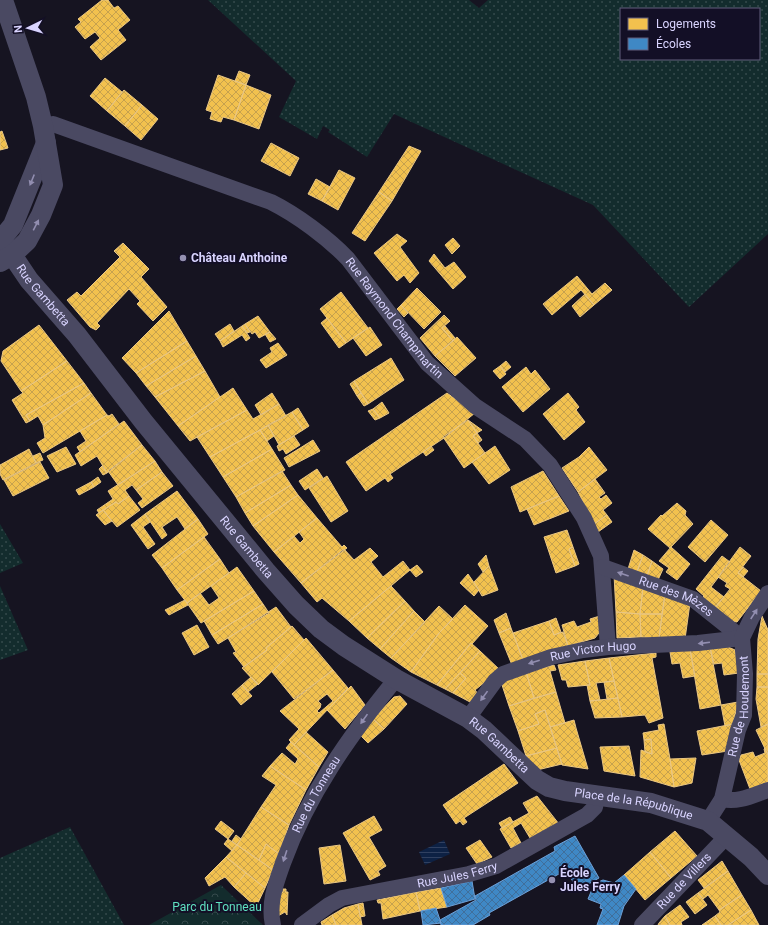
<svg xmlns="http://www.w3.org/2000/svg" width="768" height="925" font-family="Roboto,sans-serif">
  <defs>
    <pattern id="park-crowns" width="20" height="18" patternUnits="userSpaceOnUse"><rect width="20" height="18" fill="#132c2d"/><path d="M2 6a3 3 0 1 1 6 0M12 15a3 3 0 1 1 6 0" fill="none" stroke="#354a4c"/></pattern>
    <pattern id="garden-dots" width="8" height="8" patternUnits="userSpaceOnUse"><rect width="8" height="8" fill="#132c2d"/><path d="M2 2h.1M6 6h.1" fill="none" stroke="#354a4c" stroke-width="1.8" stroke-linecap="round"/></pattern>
    <pattern id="water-rules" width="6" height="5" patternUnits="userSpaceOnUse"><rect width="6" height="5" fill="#0d2144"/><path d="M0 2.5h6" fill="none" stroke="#304060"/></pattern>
    <pattern id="homes-cross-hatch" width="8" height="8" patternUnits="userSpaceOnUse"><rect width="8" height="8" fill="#f2c14e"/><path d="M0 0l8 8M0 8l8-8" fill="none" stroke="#c6a14e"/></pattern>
    <pattern id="schools-cross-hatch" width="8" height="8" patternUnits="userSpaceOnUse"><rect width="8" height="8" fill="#3f88c5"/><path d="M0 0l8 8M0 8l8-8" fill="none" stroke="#406f9b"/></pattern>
  </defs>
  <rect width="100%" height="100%" fill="#161421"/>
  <path fill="url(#park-crowns)" d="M 221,885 L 263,925 L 149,925 Z"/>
  <path fill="url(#garden-dots)" fill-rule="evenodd" d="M 208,0 L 469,0 L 479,8 L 488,0 L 768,0 L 768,234 L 689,307 L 593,205 L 394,114 L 367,157 L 328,132 L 330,130 L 323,126 L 317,139 L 279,117 L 296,81 ZM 621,9 L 759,9 L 759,59 L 621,59 Z
    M 0,524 L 23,563 L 0,573 Z
    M 0,586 L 28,650 L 0,660 Z
    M 70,827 L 124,925 L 0,925 L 0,858 Z"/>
  <path fill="url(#water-rules)" d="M 444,840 L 450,854 L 425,865 L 419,852 Z"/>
  <path fill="url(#homes-cross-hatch)" stroke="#eac783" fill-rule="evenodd" d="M 102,0 L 108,0 L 114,8 L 118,6 L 130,20 L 118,30 L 126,40 L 101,60 L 90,47 L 100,38 L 95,32 L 85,39 L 75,27 L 81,22 L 78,19 Z
    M 239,71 L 250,75 L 246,85 L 235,81 Z
    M 218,75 L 246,85 L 234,120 L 223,117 L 221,122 L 210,119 L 212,112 L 206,110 Z
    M 105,78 L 122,92 L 107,111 L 90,96 Z
    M 246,85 L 271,95 L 259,129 L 234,120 Z
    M 124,90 L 142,105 L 125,126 L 107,111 Z
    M 142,105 L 158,119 L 141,140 L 125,126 Z
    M 2,131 L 8,148 L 0,150 L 0,132 Z
    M 271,143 L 299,158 L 290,176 L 261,161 Z
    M 409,146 L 421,151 L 392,201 L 379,192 Z
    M 339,170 L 355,178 L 338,210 L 322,201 Z
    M 316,179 L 330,187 L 322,201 L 308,194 Z
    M 379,192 L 392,201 L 365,241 L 352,233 Z
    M 397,234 L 407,241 L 400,247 L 419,273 L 410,283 L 404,275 L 397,281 L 374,253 Z
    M 453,238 L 460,246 L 452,254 L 445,245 Z
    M 123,243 L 149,269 L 141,277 L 167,307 L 153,321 L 137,304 L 140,301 L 129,289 L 97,323 L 100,326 L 96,330 L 90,327 L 67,300 L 77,292 L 81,296 L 120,257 L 114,251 Z
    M 434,254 L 445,268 L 454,262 L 466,277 L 453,289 L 429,261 Z
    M 577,276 L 592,294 L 605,283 L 612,290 L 594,305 L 581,290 L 552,315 L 543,304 Z
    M 417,288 L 441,312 L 424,329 L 401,305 Z
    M 341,292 L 368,328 L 346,343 L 320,309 Z
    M 585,294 L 594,305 L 580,317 L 572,306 Z
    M 401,305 L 408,313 L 404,317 L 397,309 Z
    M 169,311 L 187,341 L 136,373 L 122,358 Z
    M 444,315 L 450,321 L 442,328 L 453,341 L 435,356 L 420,338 Z
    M 258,316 L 270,332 L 259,338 L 255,332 L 252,334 L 245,324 Z
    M 327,318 L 346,343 L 339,348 L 321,323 Z
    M 230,324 L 234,331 L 220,341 L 215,334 Z
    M 245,324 L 250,332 L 247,333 L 242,326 Z
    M 39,325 L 67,361 L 21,391 L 1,361 L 3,351 Z
    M 242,326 L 250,338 L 246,341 L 242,335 L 223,347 L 220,341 Z
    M 445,326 L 455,338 L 453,341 L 442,328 Z
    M 370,327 L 382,345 L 366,356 L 353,338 Z
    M 270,332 L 276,339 L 270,342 L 265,334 Z
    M 457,337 L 476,358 L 455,376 L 435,356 Z
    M 187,341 L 196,356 L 146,386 L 136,373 Z
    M 278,343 L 287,355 L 266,368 L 260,360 L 272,352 L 270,348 Z
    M 196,356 L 205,371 L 155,397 L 146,386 Z
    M 391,358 L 404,380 L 368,404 L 354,381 Z
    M 67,361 L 84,383 L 26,415 L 30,421 L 26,423 L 12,400 L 23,393 L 21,391 Z
    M 506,361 L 511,367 L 505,372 L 500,366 Z
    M 500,366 L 506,374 L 500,379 L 493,371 Z
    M 526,367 L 531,374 L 535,370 L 550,389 L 523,412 L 502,387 Z
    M 205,371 L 220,397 L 178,426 L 155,397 Z
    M 354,381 L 361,393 L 357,396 L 350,384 Z
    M 84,383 L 91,393 L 43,425 L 38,416 L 30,421 L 26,415 Z
    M 233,388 L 247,410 L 190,441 L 178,426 Z
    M 91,393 L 107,415 L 43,453 L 37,443 L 45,438 L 43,425 Z
    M 272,393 L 279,404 L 261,415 L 255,405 Z
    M 361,393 L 368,404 L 364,406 L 357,396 Z
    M 447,393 L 475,413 L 444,438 L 390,474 L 393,478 L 388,482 L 385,478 L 366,491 L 346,462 Z
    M 568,393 L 579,407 L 576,410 L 585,422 L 564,440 L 543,414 Z
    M 382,402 L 389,413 L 380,418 L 373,409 Z
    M 279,404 L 286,416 L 210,457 L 197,437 L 247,410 L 253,419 Z
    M 298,408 L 309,426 L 303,430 L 292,412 Z
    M 373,409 L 380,418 L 375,420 L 368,411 Z
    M 292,412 L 303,430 L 279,445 L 268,425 Z
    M 112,414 L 119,424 L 80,452 L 77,447 L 86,441 L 80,431 L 107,415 L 109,416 Z
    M 468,420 L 477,433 L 473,436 L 485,453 L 464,468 L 443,437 Z
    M 468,420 L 482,430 L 477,433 Z
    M 124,421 L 142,445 L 107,473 L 97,456 L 81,466 L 75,455 Z
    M 268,425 L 274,436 L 267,441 L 260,430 Z
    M 260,430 L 272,449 L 223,477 L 210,457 Z
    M 477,433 L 482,440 L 478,443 L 473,436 Z
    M 294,436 L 300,445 L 286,454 L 283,449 L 279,451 L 277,446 Z
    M 313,440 L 320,451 L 289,467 L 284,458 Z
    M 142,445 L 155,461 L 118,485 L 108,471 Z
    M 431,446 L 434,450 L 426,456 L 423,452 Z
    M 495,446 L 510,470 L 489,484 L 472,462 Z
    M 66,447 L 76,464 L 57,472 L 47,456 Z
    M 589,447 L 607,470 L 578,492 L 562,468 L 579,457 Z
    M 29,449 L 36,463 L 3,480 L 0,474 L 0,465 Z
    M 272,449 L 285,470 L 236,497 L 223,477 Z
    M 40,453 L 43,460 L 36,463 L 33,456 Z
    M 155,461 L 162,472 L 136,490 L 132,485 L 125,490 L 129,496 L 118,504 L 116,502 L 99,513 L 97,510 L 113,499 L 108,491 Z
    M 40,462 L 49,478 L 13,496 L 4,480 Z
    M 102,466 L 107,473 L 103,475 L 99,469 Z
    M 317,469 L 323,478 L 305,490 L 299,481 Z
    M 282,471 L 291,485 L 245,513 L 236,497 Z
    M 543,471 L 559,496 L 520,512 L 511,487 Z
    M 162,472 L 173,486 L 142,508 L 138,503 L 143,499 L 136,490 Z
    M 327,476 L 348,511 L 331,522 L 309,488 Z
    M 98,477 L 101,482 L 94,487 L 91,482 Z
    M 595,479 L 605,493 L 599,497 L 601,499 L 606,495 L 612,503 L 603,510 L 607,515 L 594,524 L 578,492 Z
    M 91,482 L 94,487 L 79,495 L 76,490 Z
    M 291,485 L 298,495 L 253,526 L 245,513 Z
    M 177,491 L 198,519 L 185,529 L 177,517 L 162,527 L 167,535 L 162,539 L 145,514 Z
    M 298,495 L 317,518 L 274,552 L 253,526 Z
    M 129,496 L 140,510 L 117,527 L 103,510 L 116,502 L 118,504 Z
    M 559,496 L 569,511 L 534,525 L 527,509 Z
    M 677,503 L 686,511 L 685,515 L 693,524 L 670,548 L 648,529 L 661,515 L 662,516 Z
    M 103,510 L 112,521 L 105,525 L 96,515 Z
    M 145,514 L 150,522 L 143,527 L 155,544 L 148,549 L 131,525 Z
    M 607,515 L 612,522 L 598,532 L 594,524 Z
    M 317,518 L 342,547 L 344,545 L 347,548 L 301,583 L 274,552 L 294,536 L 300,543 L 304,539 L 299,532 Z
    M 198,519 L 208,534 L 162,568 L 152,555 Z
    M 711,520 L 728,535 L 705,562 L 688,547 Z
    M 567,530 L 573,547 L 569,549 L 575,566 L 556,573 L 544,537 Z
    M 204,537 L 220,559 L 177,590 L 162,568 Z
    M 573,547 L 579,564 L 575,566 L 569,549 Z
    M 671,547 L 690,564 L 677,580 L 666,572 L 669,568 L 659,561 Z
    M 740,547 L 751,556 L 738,573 L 761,591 L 737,622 L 730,621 L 714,609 L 730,589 L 725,586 L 727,583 L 718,577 Z
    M 370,548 L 378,556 L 371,562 L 383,577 L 403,561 L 410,570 L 349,621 L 322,598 L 317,602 L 301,583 L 344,549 L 354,560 Z
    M 634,550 L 643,555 L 637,572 L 628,569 Z
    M 486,555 L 489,566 L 483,572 L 478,564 Z
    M 643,555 L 652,561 L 647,576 L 637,572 Z
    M 722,556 L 730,562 L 711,587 L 724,597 L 714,609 L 701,599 L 704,596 L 696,589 Z
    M 220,559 L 229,573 L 187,603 L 177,590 Z
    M 652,561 L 663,569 L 658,580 L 647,576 Z
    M 417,565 L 423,572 L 416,577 L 410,570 Z
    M 489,566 L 498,590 L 482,596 L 474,582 Z
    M 237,567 L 254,591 L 201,623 L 187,603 L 200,593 L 209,605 L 219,598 L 211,586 Z
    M 743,567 L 748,571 L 743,577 L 738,573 Z
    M 468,574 L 479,590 L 474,596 L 460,583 Z
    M 614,575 L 643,587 L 640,614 L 616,612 Z
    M 391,586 L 405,601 L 367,638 L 349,621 Z
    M 643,587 L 665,594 L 662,614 L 640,614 Z
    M 254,591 L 263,604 L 212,635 L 204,621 Z
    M 665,594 L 690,603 L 685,639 L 659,638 Z
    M 185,600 L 188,605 L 169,615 L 165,610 Z
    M 405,601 L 414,611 L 380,649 L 367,638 Z
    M 263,604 L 269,613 L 218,644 L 212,635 Z
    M 465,605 L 488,626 L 472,644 L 471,643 L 437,685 L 411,672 L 439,633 Z
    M 439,606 L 453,619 L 439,633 L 411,672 L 391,658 Z
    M 276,607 L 291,627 L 266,648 L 267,650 L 244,667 L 233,653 L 236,652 L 228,638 Z
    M 414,611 L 425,622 L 391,658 L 380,649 Z
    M 616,612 L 640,614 L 641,637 L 617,638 Z
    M 506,613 L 511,628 L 499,633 L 494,620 Z
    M 640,614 L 662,614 L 659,638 L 641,637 Z
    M 603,615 L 603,628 L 595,638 L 568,646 L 562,625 L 574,621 L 577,627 L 591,622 L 590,619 Z
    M 762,616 L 768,630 L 768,674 L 757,674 L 758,639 Z
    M 556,618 L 561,632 L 554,635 L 549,621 Z
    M 549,621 L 554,635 L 563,632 L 568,646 L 523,660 L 513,633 Z
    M 197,625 L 209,647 L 194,655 L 182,633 Z
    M 292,626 L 304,640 L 258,685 L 242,668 L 267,650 L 266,648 Z
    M 511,628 L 523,660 L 512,665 L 499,633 Z
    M 306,638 L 333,670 L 294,699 L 272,672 Z
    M 471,643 L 480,651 L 445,689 L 437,685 Z
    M 726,646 L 735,650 L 739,673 L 724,675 L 722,663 L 714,664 L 710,647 Z
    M 710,647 L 721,705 L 700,709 L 690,649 Z
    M 690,649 L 695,676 L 683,678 L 680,663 L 672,664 L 670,652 Z
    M 480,651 L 500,670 L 475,690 L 478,694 L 470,702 L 453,693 L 466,678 L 460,673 Z
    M 656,653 L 656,657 L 652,658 L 663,718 L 649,723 L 645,715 L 622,717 L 609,658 Z
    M 609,658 L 614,681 L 596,683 L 600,700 L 590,701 L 587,685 L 590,685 L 585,661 Z
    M 585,661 L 590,685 L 568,687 L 566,680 L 562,680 L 558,665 Z
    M 554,665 L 556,670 L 550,671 L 556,692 L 534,698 L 526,672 Z
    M 333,670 L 348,688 L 294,745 L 289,740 L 299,729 L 280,711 ZM 327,694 L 333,701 L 319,713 L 317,711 L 320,708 L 321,704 L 318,701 Z
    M 526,672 L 534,698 L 509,706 L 501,682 Z
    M 460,673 L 466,678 L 453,693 L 445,689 Z
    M 757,674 L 768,674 L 768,687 L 757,687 Z
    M 251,677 L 258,684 L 248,692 L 242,685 Z
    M 614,681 L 618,698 L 607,699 L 604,682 Z
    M 242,685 L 252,696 L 241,705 L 232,694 Z
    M 351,686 L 365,705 L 345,729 L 327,710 Z
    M 757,687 L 768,687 L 768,724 L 761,727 L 756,699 Z
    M 556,692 L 565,723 L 550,727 L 545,710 L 535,714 L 539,724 L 518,731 L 509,706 Z
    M 400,696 L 407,704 L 384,729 L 373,719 L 394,697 Z
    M 618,698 L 622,717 L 595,718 L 590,701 Z
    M 738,702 L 733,724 L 725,726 L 721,705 Z
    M 545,710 L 557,748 L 526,756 L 518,731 L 539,724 L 535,714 Z
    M 373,719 L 384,729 L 368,743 L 360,735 Z
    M 574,720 L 576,728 L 588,769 L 562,765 L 550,727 Z
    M 664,724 L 670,759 L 674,787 L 640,777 L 641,750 L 652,754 L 651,739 L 644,740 L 643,733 L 659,730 L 658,725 Z
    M 733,724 L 728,751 L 702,755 L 697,731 Z
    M 768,724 L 768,755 L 756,730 Z
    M 306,732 L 328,752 L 319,767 L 294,745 Z
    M 651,739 L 652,754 L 645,752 L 644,740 Z
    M 291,742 L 319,767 L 306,790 L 270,766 L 282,753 L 295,764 L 298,759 L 286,748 Z
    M 629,746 L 635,776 L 604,771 L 600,747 Z
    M 557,748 L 562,764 L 537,770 L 526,756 Z
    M 765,748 L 768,755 L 768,782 L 750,789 L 739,760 L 741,755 L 753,752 L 755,757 L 765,753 L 764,749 Z
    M 696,758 L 692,783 L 674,787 L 670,759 Z
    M 504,764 L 518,783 L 464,818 L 467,822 L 463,825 L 460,821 L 456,824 L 443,805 Z
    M 270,766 L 306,790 L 289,825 L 261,807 L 276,785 L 262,776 Z
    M 537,796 L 559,824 L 530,838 L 521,823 L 513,828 L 521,843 L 511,848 L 500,829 L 529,813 L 523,803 Z
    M 261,807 L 289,825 L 279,854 L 266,844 L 259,860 L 237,845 Z
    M 374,816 L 382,830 L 369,837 L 386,866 L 378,871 L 380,875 L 370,880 L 343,833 Z
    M 510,817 L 513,822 L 502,828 L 499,823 Z
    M 221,821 L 234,831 L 228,839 L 215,829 Z
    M 675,831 L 697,856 L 671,878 L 650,852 Z
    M 236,835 L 241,839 L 237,845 L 232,841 Z
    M 228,839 L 237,845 L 232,851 L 224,844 Z
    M 480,840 L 492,857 L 477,864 L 466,848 Z
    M 266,844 L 279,854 L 273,870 L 259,860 Z
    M 237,845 L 273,870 L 265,888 L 226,857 Z
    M 340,845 L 346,881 L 324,884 L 319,848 Z
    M 650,852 L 671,878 L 645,900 L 624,875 Z
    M 226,857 L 246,873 L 234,887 L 225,877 L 209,886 L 205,878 Z
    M 722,861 L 728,871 L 704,888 L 698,880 Z
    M 728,871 L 742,895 L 719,910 L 708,895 L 703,899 L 698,893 Z
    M 246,873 L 265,888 L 256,907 L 234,887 Z
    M 441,888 L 447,907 L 420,911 L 416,892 Z
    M 283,889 L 286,889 L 286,892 L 288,892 L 287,915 L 285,912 L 278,916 L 279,892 L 283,892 Z
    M 416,892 L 420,911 L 383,919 L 381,903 L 378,903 L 377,900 Z
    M 698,893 L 707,905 L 695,914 L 686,902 Z
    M 742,895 L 751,910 L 728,925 L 721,925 L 715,916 L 720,912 L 719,910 Z
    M 363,903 L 365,916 L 360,917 L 358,904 Z
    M 358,904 L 362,925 L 336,925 L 332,915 L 344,908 Z
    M 680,905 L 689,917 L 681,922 L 682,925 L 670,925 L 665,916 Z
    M 751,910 L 759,925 L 728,925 Z
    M 332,915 L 336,925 L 322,925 L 321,922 Z
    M 665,916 L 670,925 L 658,925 L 659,923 Z
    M 715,916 L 721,925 L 702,925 Z"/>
  <path fill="url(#schools-cross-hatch)" stroke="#6d9fd6" d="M 575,836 L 599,878 L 578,890 L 566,870 L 489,913 L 490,915 L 473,925 L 441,925 L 440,920 L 476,900 L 475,896 L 555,851 L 554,847 Z
    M 624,875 L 636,889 L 624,906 L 618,925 L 597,925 L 603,909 L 600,908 L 601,904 L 588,899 L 593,887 L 591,885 L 603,880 L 614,883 Z
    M 472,881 L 475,899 L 447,907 L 441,888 Z
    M 436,908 L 441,923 L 423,925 L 421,911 Z"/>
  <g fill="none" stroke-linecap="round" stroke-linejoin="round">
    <g stroke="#4a4962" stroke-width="16">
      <path id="s1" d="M 43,126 L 53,124 L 271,202 C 297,215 328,238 348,259 L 427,363 L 475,406 L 525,439 L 550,465 L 584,518 L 601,556 L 608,647"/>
      <path id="s2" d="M 603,567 L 693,599 L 742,638"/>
      <path id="s3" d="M 468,718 L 495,681 L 503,674 L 551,657 L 583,650 L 608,647 L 698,643 L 742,638"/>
      <path d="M 722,799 C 738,803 753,795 768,790"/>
      <path id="s4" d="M 708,821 L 722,799 L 738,730 L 744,715 L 745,674 L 742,638 L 752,617 L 768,593"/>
      <path id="s5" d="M 273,925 C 268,903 276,883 283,863 C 308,794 350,735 396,679"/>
      <path id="s6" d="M 302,925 L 329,905 L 342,898 L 469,874 L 486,869 L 496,866 L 587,815 L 595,807 L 597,796"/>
      <path id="s7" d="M 642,925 L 727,836"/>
    </g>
    <g stroke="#4a4962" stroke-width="20">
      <path id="s8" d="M 2,240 L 29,280 L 77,335 L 143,421 L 266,571 L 296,605 L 321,629 L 344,646 L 396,679 L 468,718 L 484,730 L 537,780 L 549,787 L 565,791 L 651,803 L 708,821 L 751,857 L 768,875"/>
      <path d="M 0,241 L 13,225 L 46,143"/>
      <path d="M 0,262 L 12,255 L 27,241 L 41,215 L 53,185 L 43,126 L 36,97 L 3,0"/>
    </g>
  </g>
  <defs><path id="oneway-solid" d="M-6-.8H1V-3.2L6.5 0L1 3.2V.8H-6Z"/></defs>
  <g fill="#928eb0">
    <use href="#oneway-solid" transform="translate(32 180) rotate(112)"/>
    <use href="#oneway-solid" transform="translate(36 225) rotate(-63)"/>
    <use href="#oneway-solid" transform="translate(623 574) rotate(-161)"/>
    <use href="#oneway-solid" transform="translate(754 614) rotate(-57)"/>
    <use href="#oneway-solid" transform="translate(704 643) rotate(173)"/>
    <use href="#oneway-solid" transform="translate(534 662) rotate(163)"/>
    <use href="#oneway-solid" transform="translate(484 696) rotate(126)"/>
    <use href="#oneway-solid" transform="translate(364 719) rotate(125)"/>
    <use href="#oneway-solid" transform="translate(285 856) rotate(108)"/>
  </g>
  <g fill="#9591b1" stroke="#130f26" stroke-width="1.5">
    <circle cx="183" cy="258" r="4"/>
    <circle cx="552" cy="880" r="4"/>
  </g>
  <g text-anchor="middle" stroke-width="4" stroke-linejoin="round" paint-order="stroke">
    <g font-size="12" font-weight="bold" fill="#d9d4ff" stroke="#130f26" text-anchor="start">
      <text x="191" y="262">Château Anthoine</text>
      <text x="560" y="877">École<tspan x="560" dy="14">Jules Ferry</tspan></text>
    </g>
    <g font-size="12" fill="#d9d4ff" stroke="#130f26">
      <text dy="4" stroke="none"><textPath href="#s8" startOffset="69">Rue Gambetta</textPath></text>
      <text dy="4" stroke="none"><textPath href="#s1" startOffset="413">Rue Raymond Champmartin</textPath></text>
      <text dy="4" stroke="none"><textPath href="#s8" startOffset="393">Rue Gambetta</textPath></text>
      <text dy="4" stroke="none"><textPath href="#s2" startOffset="79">Rue des Mèzes</textPath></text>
      <text dy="4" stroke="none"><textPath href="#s3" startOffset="150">Rue Victor Hugo</textPath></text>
      <text dy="4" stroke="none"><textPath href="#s4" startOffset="121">Rue de Houdemont</textPath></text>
      <text dy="4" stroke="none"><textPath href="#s8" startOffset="717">Rue Gambetta</textPath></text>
      <text dy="4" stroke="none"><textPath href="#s5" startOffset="140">Rue du Tonneau</textPath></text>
      <text dy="4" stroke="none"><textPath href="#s8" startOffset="869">Place de la République</textPath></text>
      <text dy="4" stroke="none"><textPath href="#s6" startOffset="166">Rue Jules Ferry</textPath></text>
      <text dy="4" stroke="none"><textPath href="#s7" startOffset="61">Rue de Villers</textPath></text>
    </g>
    <g font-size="12" fill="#5fe0c0" stroke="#130f26">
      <text x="217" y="911">Parc du Tonneau</text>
    </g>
  </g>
  <rect x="620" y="8" width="140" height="52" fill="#130f26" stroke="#625e7d"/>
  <rect x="628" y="18" width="20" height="12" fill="#f2c14e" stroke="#625e7d"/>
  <text x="656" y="28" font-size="12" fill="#d9d4ff">Logements</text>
  <rect x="628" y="38" width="20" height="12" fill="#3f88c5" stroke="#625e7d"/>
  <text x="656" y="48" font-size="12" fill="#d9d4ff">Écoles</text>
  <g transform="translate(28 28) rotate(265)" stroke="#130f26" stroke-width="3" paint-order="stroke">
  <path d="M0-3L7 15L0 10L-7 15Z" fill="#d9d4ff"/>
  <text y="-6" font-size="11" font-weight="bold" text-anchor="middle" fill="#d9d4ff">N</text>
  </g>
</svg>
